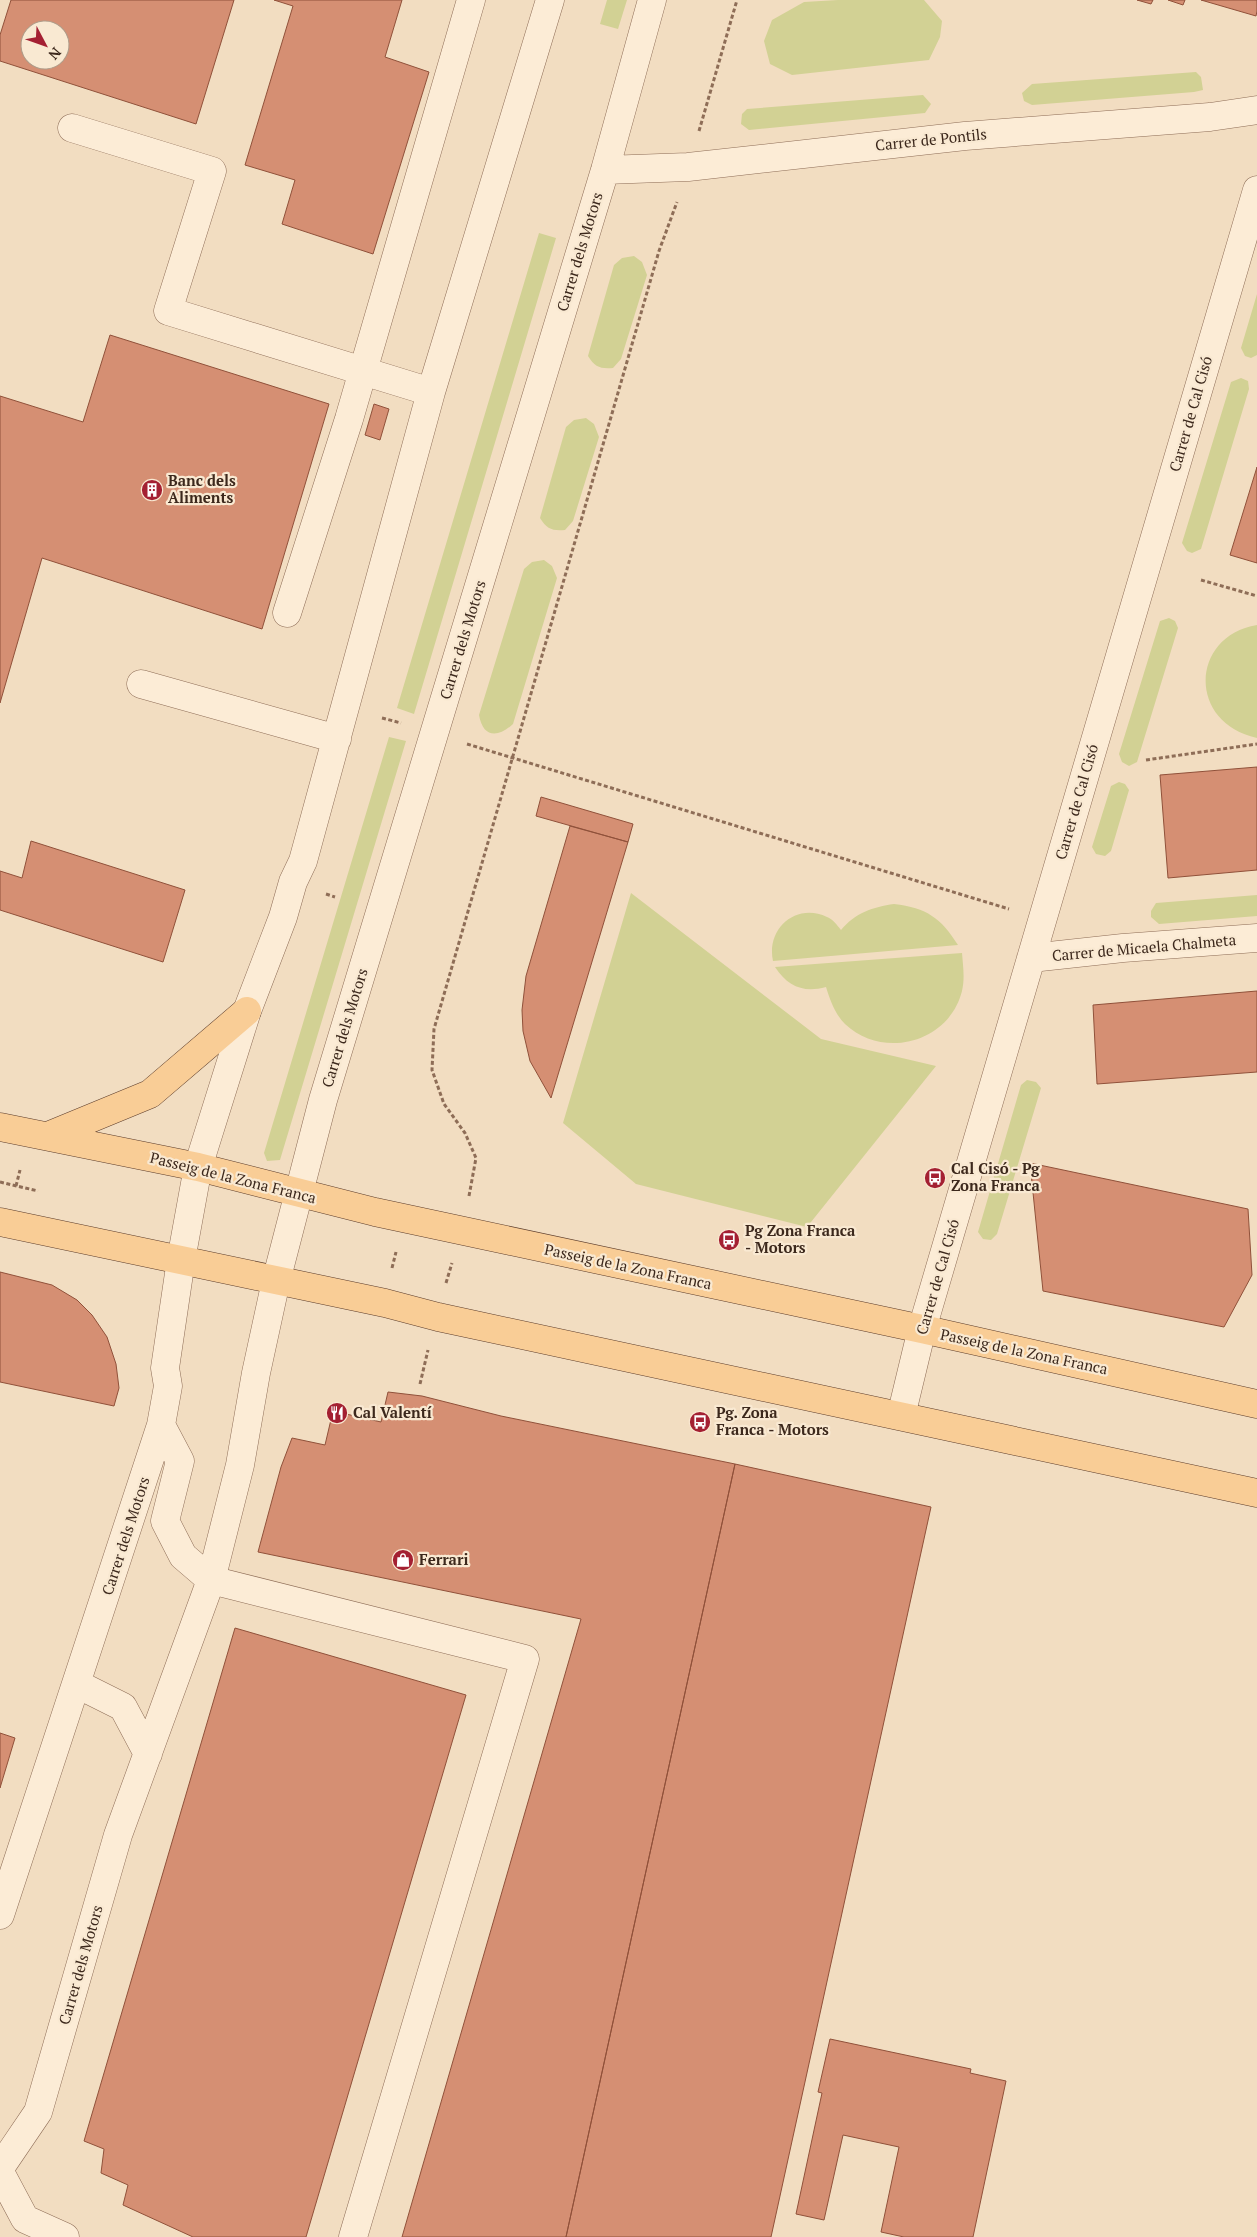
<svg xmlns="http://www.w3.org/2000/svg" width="1257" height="2237" font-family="'PT Serif',serif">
  <rect width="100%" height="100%" fill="#f2ddc1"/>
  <path fill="#d2d194" d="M 607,0 L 627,0 L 618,29 L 600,24 Z
    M 838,0 L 924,0 L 942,21 L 940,37 L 929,60 L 792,75 L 770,64 L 764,41 L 772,20 L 804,2 Z
    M 1196,72 L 1201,77 L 1203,90 L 1194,92 L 1032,105 L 1024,101 L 1022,93 L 1032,84 Z
    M 923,95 L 931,104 L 925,113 L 749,130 L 741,124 L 742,114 L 747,109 Z
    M 539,233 L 556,238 L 414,714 L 397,708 Z
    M 634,256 L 642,262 L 647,275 L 621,359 L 613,368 C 600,369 595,367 588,356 L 614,265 L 622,258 Z
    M 1257,294 L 1257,355 L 1251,358 L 1245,356 L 1241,348 Z
    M 1241,378 L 1248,381 L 1249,389 L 1201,549 L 1192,553 L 1187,551 L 1182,543 L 1231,382 Z
    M 586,418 L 594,424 L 599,437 L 573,521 L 565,530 C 552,531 547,529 540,518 L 566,427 L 574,420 Z
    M 544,560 L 552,566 L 557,578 L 513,724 C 498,738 483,738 479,715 L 524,569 L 532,562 Z
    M 1169,618 L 1175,621 L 1178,628 L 1137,762 L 1129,766 L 1122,762 L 1119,754 L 1160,621 Z
    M 1257,625 L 1257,738 C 1187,723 1190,636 1257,625 Z
    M 389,737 L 406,741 L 280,1160 L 267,1161 L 264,1153 Z
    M 1119,782 L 1125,784 L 1129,790 L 1111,851 L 1105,856 L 1096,854 L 1092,847 L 1111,786 Z
    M 631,893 L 821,1039 L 936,1066 L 807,1227 L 636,1184 L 563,1123 Z
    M 1257,895 L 1257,916 L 1159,924 L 1151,917 L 1151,911 L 1156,903 Z
    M 894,904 C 927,908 941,918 958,945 L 773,961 C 766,929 796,902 827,917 C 833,919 837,925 841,930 C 855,913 873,907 894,904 Z
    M 962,953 C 963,966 965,978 962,991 C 949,1043 883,1060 845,1024 C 835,1014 830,1000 826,987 C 804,993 788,987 775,967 Z
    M 1027,1080 L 1036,1082 L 1041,1088 L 997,1234 L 991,1240 L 983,1239 L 978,1232 L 1021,1085 Z"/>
  <path fill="#d58f73" stroke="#90513a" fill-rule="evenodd" d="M 11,0 L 234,0 L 196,124 L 0,61 L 0,35 ZM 30,30 L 60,30 L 60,60 L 30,60 Z
    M 274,0 L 402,0 L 385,57 L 429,72 L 373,254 L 282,224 L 295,180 L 245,165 L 293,6 Z
    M 1137,0 L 1153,0 L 1151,4 Z
    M 1168,0 L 1185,0 L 1183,5 Z
    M 1201,0 L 1257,0 L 1257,11 L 1256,16 Z
    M 110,335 L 329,404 L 262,629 L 42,558 L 0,703 L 0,396 L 83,422 Z
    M 374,404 L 389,409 L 380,440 L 365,435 Z
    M 1257,467 L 1257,563 L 1230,555 Z
    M 1257,767 L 1257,870 L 1168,878 L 1160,775 Z
    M 541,797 L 633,824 L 628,842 L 536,816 Z
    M 570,826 L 628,842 L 551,1098 L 530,1061 L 523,1031 L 522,1010 L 526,976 Z
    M 31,841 L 185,890 L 163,962 L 0,910 L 0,871 L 22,878 Z
    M 1257,991 L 1257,1072 L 1097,1084 L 1093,1005 Z
    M 1030,1163 L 1248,1209 L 1252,1275 L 1224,1327 L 1043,1291 Z
    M 0,1272 L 52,1285 L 77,1300 L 92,1315 L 107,1337 L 116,1364 L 119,1388 L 114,1406 L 0,1382 Z
    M 388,1392 L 422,1396 L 501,1416 L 735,1464 L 566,2237 L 402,2237 L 581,1619 L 258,1552 L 281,1467 L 292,1438 L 325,1445 L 333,1411 L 381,1422 Z
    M 735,1464 L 931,1507 L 771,2237 L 566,2237 Z
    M 235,1628 L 466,1695 L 306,2237 L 193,2237 L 123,2205 L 128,2185 L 101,2173 L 104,2149 L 84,2141 Z
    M 0,1733 L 15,1738 L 0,1788 Z
    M 830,2039 L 971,2069 L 970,2073 L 1006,2081 L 973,2237 L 904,2237 L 881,2232 L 899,2147 L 843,2135 L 824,2220 L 796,2214 L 822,2093 L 818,2092 Z"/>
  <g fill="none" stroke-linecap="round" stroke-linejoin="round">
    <g stroke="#8e6d57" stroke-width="29">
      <path id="minor" d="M 72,128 L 212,171 L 168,311 L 431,392
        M 605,170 L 688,167 L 965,136 L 1210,117 L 1257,110
        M 287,613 L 349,419 L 471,0
        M 141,684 L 337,739
        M 1031,958 L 1123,948 L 1257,938
        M 901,1416 L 922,1329 L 1257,190
        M 161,1425 L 180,1461 L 165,1521 L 183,1556 L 211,1580 L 525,1659 L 353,2237
        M 77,1684 L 123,1707 L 148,1754
        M 0,1915 L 161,1425 L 168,1386 L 165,1368 L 181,1260 L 198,1167 L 247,1011 L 283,917 L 293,882 L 303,861 L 431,392 L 550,0
        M 0,2168 L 38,2112 L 118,1835 L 211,1580 L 240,1465 L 256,1373 L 276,1281 L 323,1100 L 605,170 L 652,0
        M 0,2172 L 25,2219 L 65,2237"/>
    </g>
    <g stroke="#5c3c2b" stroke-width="29">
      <path id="major" d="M 0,1127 L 198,1167 L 375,1212 L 922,1329 L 1257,1404
        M 48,1136 L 150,1094 L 247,1011
        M 0,1222 L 385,1303 L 438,1317 L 1257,1493"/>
    </g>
    <path stroke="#8e6d57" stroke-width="3" stroke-dasharray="4 2.5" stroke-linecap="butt" d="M 699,131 L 737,0
      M 1201,580 L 1257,596
      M 382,718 L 401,723
      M 467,744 L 1009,909
      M 1146,760 L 1257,744
      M 326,894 L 335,897
      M 0,1182 L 38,1191
      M 16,1186 L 20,1170
      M 469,1196 L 476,1158 L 465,1133 L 444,1104 L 432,1070 L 434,1029 L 659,251 L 677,202
      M 392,1268 L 396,1252
      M 446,1283 L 452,1263
      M 420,1384 L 428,1350"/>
    <use href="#minor" stroke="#fcecd6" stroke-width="28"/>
    <use href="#major" stroke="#f9cd96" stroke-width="28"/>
  </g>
  <defs>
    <g id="building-disc" transform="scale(1.125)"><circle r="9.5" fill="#a42032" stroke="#f9e9d2"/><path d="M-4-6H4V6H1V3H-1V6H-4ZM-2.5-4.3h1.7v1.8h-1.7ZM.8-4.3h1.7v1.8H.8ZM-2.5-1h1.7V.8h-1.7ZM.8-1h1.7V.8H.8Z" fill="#fff"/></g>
    <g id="bus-disc" transform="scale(1.125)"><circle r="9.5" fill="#a42032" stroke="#f9e9d2"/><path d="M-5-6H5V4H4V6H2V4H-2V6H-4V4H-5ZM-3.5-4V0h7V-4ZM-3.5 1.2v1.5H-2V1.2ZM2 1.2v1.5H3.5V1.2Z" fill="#fff"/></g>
    <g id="restaurant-disc" transform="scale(1.125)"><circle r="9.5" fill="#a42032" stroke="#f9e9d2"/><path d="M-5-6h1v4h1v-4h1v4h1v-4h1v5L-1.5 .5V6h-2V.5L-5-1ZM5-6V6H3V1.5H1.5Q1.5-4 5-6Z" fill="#fff"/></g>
    <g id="shop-disc" transform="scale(1.125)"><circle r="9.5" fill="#a42032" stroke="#f9e9d2"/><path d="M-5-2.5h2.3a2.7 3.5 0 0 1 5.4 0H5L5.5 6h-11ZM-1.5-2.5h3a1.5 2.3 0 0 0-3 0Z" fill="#fff"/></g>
  </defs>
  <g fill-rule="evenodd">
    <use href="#building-disc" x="152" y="490"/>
    <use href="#bus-disc" x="935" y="1178"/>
    <use href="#bus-disc" x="729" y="1240"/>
    <use href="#restaurant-disc" x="337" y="1413"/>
    <use href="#bus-disc" x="700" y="1422"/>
    <use href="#shop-disc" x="403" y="1560"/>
  </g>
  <g text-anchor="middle" stroke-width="4.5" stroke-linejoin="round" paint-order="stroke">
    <g font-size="15" fill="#3c281c" stroke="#f9e9d2">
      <text transform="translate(931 140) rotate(-6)" y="5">Carrer de Pontils</text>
      <text transform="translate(580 252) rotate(-73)" y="5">Carrer dels Motors</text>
      <text transform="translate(1191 414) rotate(-74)" y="5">Carrer de Cal Cisó</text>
      <text transform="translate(463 640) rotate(-73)" y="5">Carrer dels Motors</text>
      <text transform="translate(1077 802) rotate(-74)" y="5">Carrer de Cal Cisó</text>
      <text transform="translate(1144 948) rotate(-5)" y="5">Carrer de Micaela Chalmeta</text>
      <text transform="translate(345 1028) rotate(-73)" y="5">Carrer dels Motors</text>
      <text transform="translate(233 1178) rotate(14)" y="5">Passeig de la Zona Franca</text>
      <text transform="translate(628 1267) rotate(12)" y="5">Passeig de la Zona Franca</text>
      <text transform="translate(938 1277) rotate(-74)" y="5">Carrer de Cal Cisó</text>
      <text transform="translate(1024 1352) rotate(12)" y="5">Passeig de la Zona Franca</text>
      <text transform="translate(126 1536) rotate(-72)" y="5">Carrer dels Motors</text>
      <text transform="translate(81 1965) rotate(-74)" y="5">Carrer dels Motors</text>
    </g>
    <g font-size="15" font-weight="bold" fill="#3c281c" stroke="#f9e9d2" text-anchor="start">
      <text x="168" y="486">Banc dels<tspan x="168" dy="17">Aliments</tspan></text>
      <text x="951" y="1174">Cal Cisó - Pg<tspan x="951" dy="17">Zona Franca</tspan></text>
      <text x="745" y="1236">Pg Zona Franca<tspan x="745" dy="17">- Motors</tspan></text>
      <text x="353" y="1418">Cal Valentí</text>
      <text x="716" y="1418">Pg. Zona<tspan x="716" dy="17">Franca - Motors</tspan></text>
      <text x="419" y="1565">Ferrari</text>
    </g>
  </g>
  <g transform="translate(45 45) rotate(131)"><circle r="24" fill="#f9e9d2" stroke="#ad9c89"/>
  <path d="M0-4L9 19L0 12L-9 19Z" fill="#a42032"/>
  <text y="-8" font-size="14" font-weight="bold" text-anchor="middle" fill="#3c281c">N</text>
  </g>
</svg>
